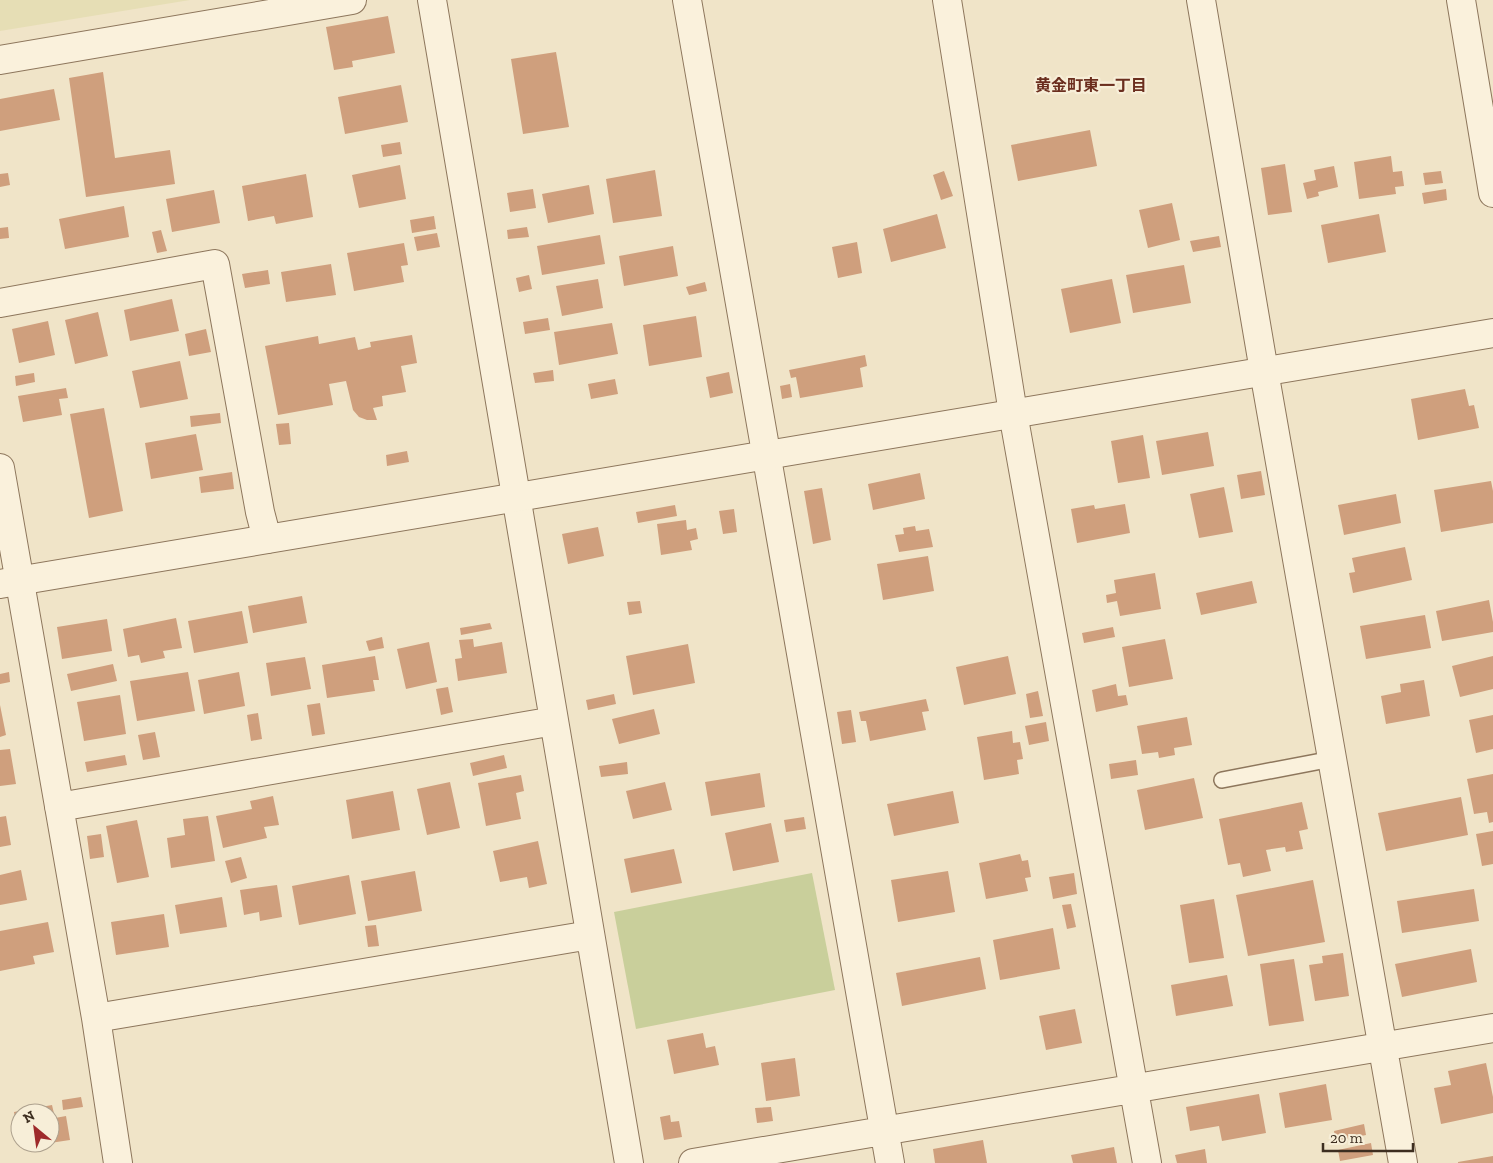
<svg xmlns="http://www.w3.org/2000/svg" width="1493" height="1163" font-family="'Zilla Slab','Noto Sans JP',serif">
  <rect width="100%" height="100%" fill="#f0e4c8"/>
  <path fill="#e6deb5" d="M 0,0 L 190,0 L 0,31 Z"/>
  <path fill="#c9cf9b" d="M 812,873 L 835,990 L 636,1029 L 614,912 Z"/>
  <path fill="#cf9f7d" d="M 388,16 L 395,53 L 352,61 L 353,67 L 334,70 L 326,27 Z
    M 556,52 L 569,127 L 523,134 L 511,59 Z
    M 103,72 L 115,158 L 170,150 L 175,184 L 86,197 L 69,78 Z
    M 401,85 L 408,122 L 345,134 L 338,97 Z
    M 54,89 L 60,120 L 0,131 L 0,99 Z
    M 1090,130 L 1097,166 L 1018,181 L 1011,145 Z
    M 400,142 L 402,154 L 383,157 L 381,145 Z
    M 1391,156 L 1393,172 L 1402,171 L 1404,186 L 1395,187 L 1396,194 L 1359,199 L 1354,162 Z
    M 1285,164 L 1292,212 L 1268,215 L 1261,168 Z
    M 400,165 L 406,199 L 359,208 L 352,175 Z
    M 1334,166 L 1338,187 L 1318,192 L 1319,196 L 1307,199 L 1303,183 L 1316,180 L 1314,170 Z
    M 655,170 L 662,216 L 613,223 L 606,179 Z
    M 944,171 L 953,196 L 941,200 L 933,175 Z
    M 1441,171 L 1443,183 L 1425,185 L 1423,173 Z
    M 8,173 L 10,185 L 0,187 L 0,174 Z
    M 306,174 L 313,217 L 276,224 L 274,216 L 248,221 L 242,186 Z
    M 589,185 L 594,214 L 548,223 L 542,194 Z
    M 533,189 L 536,208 L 510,212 L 507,193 Z
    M 1446,189 L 1447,200 L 1424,204 L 1422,193 Z
    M 214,190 L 220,223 L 172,232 L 166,199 Z
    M 1172,203 L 1180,240 L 1148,248 L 1139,210 Z
    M 124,206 L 129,237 L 65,249 L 59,219 Z
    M 937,214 L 946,248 L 891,262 L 883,229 Z
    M 1379,214 L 1386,252 L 1328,263 L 1321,225 Z
    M 434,216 L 436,229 L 412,233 L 410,220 Z
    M 8,227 L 9,238 L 0,239 L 0,228 Z
    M 527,227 L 529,237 L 508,239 L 507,230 Z
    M 161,230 L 167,251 L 157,253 L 152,232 Z
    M 437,233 L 440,247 L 417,251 L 414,237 Z
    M 600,235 L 605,264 L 542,275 L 537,246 Z
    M 1219,236 L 1221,247 L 1193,252 L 1190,241 Z
    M 857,242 L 862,273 L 838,278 L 832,247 Z
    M 404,243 L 408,265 L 401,266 L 404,282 L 354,291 L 347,253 Z
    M 673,246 L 678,276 L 624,286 L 619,256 Z
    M 331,264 L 336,295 L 286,302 L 281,272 Z
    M 1184,265 L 1191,303 L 1133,313 L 1126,275 Z
    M 268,270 L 270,284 L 245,288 L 242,274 Z
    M 529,275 L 532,289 L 519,292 L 516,278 Z
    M 598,279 L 603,308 L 562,316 L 556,286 Z
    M 1112,279 L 1121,323 L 1070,333 L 1061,289 Z
    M 705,282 L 707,291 L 689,295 L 686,287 Z
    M 172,299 L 179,331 L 130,341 L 124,310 Z
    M 98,312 L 108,356 L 75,364 L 65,320 Z
    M 696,316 L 702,357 L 649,366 L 643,325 Z
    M 548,318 L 550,330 L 525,334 L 523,322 Z
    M 48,321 L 55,355 L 19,363 L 12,329 Z
    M 612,323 L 618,354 L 559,365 L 554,332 Z
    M 206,329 L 211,352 L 189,356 L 185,334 Z
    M 412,335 L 417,363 L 401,366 L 406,392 L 382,396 L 383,406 L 373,408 L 377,420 L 367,420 L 359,417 L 353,410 L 346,381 L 329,384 L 333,405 L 278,415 L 265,346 L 318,336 L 319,344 L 355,337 L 358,350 L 371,347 L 370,342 Z
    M 865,355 L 867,366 L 860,368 L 863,387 L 800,398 L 796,377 L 791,378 L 789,370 Z
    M 180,361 L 188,399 L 140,408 L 132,371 Z
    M 553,370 L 554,381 L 535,383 L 533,373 Z
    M 729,372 L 733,393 L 710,398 L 706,377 Z
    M 34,373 L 35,382 L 16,386 L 15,376 Z
    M 615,379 L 618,394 L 591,399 L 588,384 Z
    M 790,384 L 792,397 L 782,399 L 780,386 Z
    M 66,388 L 68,398 L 59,399 L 62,415 L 23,422 L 18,396 Z
    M 1465,389 L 1469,406 L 1474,405 L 1479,428 L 1418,440 L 1411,399 Z
    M 104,408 L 123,511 L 89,518 L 70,414 Z
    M 220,413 L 221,423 L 191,427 L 190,416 Z
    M 289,423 L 291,444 L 279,445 L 276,424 Z
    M 1208,432 L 1214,466 L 1162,475 L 1156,441 Z
    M 196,434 L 203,470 L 151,479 L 145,443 Z
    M 1143,435 L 1150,478 L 1118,483 L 1111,441 Z
    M 407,451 L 409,462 L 387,466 L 386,455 Z
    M 1261,471 L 1265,495 L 1241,499 L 1237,475 Z
    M 232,472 L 234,489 L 201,493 L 199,477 Z
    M 920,473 L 925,499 L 873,510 L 868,484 Z
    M 1491,481 L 1493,491 L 1493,523 L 1441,532 L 1434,490 Z
    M 1224,487 L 1233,532 L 1199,538 L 1190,494 Z
    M 822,488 L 831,540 L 813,544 L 804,491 Z
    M 1396,494 L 1401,523 L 1344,535 L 1338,505 Z
    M 1125,504 L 1130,533 L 1077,543 L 1071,509 L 1094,505 L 1095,509 Z
    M 675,505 L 677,516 L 638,523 L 636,512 Z
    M 734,509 L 737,532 L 723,534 L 719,511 Z
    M 686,520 L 687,530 L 696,528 L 698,539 L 690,541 L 692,550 L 661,555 L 657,524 Z
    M 915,526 L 916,531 L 929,529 L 933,547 L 899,552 L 895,535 L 904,534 L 903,528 Z
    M 598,527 L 604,556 L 568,564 L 562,534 Z
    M 1405,547 L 1412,580 L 1353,593 L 1349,573 L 1355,572 L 1352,558 Z
    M 928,556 L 934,591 L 883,600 L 877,564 Z
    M 1155,573 L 1161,609 L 1120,616 L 1117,601 L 1107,603 L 1106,595 L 1116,593 L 1114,580 Z
    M 1252,581 L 1257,603 L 1201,615 L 1196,593 Z
    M 302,596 L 307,623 L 253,633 L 248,606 Z
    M 1489,600 L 1493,622 L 1493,632 L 1442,641 L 1436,611 Z
    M 640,601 L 642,613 L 629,615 L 627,602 Z
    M 242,611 L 248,643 L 194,653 L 188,621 Z
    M 1425,615 L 1431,648 L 1366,659 L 1360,626 Z
    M 176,618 L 182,648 L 163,651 L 165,658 L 141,663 L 139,655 L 128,657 L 123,629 Z
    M 107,619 L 112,651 L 62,659 L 57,627 Z
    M 490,623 L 492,629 L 461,635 L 460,628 Z
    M 1113,627 L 1115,637 L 1084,643 L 1082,633 Z
    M 382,637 L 384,648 L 369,651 L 366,641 Z
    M 473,639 L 474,647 L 502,642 L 507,673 L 458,681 L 455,659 L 462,658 L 459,640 Z
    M 1165,639 L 1173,679 L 1129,687 L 1122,647 Z
    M 429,642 L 437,682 L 406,689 L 397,649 Z
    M 688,644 L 695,683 L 633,695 L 626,656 Z
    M 375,656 L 379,680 L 373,680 L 375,691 L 327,698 L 322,665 Z
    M 1008,656 L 1016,694 L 964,705 L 956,667 Z
    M 1493,656 L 1493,689 L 1460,697 L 1452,666 Z
    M 305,657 L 311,689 L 271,696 L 266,663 Z
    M 113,664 L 117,681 L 71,691 L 67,674 Z
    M 9,672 L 10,682 L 0,684 L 0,674 Z
    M 188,672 L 195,711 L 137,721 L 130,681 Z
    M 239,672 L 245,706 L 204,714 L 198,680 Z
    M 1424,680 L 1430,716 L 1386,724 L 1381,696 L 1401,692 L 1400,684 Z
    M 1116,684 L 1118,696 L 1126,695 L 1128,705 L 1096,712 L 1092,690 Z
    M 448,687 L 453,712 L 441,715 L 436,689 Z
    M 1038,691 L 1043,716 L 1030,718 L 1026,694 Z
    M 614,694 L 616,704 L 588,710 L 586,700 Z
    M 120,695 L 126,734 L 84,741 L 77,702 Z
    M 926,699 L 929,711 L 922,712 L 926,730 L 870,741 L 866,721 L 861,721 L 859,712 Z
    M 320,703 L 325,734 L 312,736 L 307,705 Z
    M 0,705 L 6,735 L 0,737 Z
    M 654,709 L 660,734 L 619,744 L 612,719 Z
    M 851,710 L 856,742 L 842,744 L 837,712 Z
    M 258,713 L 262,739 L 251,741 L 247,715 Z
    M 1493,715 L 1493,749 L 1476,753 L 1469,720 Z
    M 1187,717 L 1192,745 L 1174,748 L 1175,755 L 1159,758 L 1158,752 L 1142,754 L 1137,726 Z
    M 1046,722 L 1049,741 L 1029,745 L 1025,726 Z
    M 1012,731 L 1013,743 L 1020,742 L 1023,759 L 1017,760 L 1019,774 L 984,780 L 977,737 Z
    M 155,732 L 160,757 L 143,760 L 138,735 Z
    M 10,749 L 16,784 L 0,786 L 0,750 Z
    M 125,755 L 127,765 L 87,772 L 85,762 Z
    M 504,755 L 507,768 L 473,776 L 470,763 Z
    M 1136,760 L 1138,775 L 1111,779 L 1109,764 Z
    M 627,762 L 628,774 L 601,777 L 599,766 Z
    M 760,773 L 765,807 L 711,816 L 705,782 Z
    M 1493,774 L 1493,822 L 1489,823 L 1487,812 L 1474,814 L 1467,779 Z
    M 521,775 L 524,791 L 516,793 L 521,819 L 486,826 L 478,783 Z
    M 1194,778 L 1203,818 L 1145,830 L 1137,790 Z
    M 450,782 L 460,828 L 427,835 L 417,789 Z
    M 665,782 L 672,810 L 633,819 L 626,791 Z
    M 393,791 L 400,830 L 352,839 L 346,800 Z
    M 953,791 L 959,823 L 894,836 L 887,804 Z
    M 273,796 L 279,825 L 264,827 L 267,838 L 223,848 L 216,816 L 252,809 L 250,801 Z
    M 1461,797 L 1468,835 L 1386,851 L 1378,813 Z
    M 1302,802 L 1308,829 L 1299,831 L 1303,849 L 1286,852 L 1285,847 L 1266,850 L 1271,871 L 1243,877 L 1240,863 L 1228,865 L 1219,819 Z
    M 6,816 L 11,845 L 0,847 L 0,817 Z
    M 208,816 L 215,861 L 171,868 L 167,838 L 185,835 L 183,819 Z
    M 804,817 L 806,829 L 786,832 L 784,820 Z
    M 137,820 L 149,877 L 117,883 L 106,826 Z
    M 771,823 L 779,862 L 733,871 L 725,833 Z
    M 1493,831 L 1493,864 L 1482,866 L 1476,834 Z
    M 101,834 L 104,857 L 90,859 L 87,836 Z
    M 538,841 L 547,884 L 529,888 L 527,877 L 500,882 L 493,851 Z
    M 674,849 L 682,883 L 631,893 L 624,859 Z
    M 1020,854 L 1022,861 L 1028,860 L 1031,877 L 1025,878 L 1028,891 L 986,899 L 979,863 Z
    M 241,857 L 247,878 L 231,883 L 225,861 Z
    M 21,870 L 27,900 L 0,905 L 0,875 Z
    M 415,871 L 422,911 L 368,921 L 361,881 Z
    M 948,871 L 955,912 L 898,922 L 891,880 Z
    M 1074,873 L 1077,894 L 1053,899 L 1049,877 Z
    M 349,875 L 356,914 L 299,925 L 292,886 Z
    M 1313,880 L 1325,942 L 1248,956 L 1236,895 Z
    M 277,885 L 282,917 L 260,921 L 259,912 L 244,915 L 240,890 Z
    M 1474,889 L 1479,921 L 1402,933 L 1397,901 Z
    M 222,897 L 227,927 L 180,934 L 175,905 Z
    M 1214,899 L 1224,958 L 1189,963 L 1180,905 Z
    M 1071,904 L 1076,927 L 1067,929 L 1062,905 Z
    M 164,914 L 169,947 L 116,955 L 111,922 Z
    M 48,922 L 54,952 L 33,956 L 35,964 L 0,971 L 0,931 Z
    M 376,925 L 379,946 L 368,947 L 365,926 Z
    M 1053,928 L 1060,969 L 1000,980 L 993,940 Z
    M 1471,949 L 1477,982 L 1402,997 L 1395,964 Z
    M 1343,953 L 1349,996 L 1315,1001 L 1309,965 L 1323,963 L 1322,956 Z
    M 980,957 L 986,989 L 902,1006 L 896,973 Z
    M 1294,959 L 1304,1021 L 1269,1026 L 1260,964 Z
    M 1227,975 L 1233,1006 L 1176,1016 L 1171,985 Z
    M 1075,1009 L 1082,1043 L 1046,1050 L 1039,1016 Z
    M 703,1033 L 706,1048 L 715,1046 L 719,1065 L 674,1074 L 667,1040 Z
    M 795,1058 L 800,1096 L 766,1101 L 761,1063 Z
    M 1486,1063 L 1493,1097 L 1493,1113 L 1441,1124 L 1434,1088 L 1451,1085 L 1448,1071 Z
    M 1326,1084 L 1332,1120 L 1285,1128 L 1279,1093 Z
    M 1259,1094 L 1266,1133 L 1222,1141 L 1219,1126 L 1190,1131 L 1186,1107 Z
    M 81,1097 L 83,1107 L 63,1110 L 62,1100 Z
    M 52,1105 L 55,1118 L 66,1116 L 70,1140 L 50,1143 L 50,1113 L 20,1113 L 19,1140 L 14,1112 Z
    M 771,1107 L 773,1121 L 757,1123 L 755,1108 Z
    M 670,1115 L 671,1122 L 679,1121 L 682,1137 L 664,1140 L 660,1117 Z
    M 1364,1124 L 1366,1135 L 1336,1141 L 1334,1131 Z
    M 983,1140 L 987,1163 L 935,1163 L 933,1149 Z
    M 20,1143 L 45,1143 L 45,1144 L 21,1148 Z
    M 1371,1143 L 1373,1155 L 1340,1161 L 1338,1150 Z
    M 1114,1147 L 1117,1163 L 1073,1163 L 1071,1155 Z
    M 1205,1149 L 1207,1163 L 1177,1163 L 1175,1155 Z
    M 1493,1156 L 1493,1163 L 1458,1163 L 1458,1162 Z"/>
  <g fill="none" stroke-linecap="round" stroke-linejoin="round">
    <g stroke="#8d765c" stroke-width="18">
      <path id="service" d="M 1222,780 L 1332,759"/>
    </g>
    <g stroke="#8d765c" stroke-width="30">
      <path id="minor" d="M 432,0 L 629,1163
        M 687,0 L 890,1163
        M 947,0 L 1013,413 L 1147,1163
        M 1201,0 L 1264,371 L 1403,1163
        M 1461,0 L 1493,193
        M 0,60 L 352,0
        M 0,303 L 215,264 L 260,512 L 267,539
        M 0,468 L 96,1018 L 118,1163
        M 59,807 L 554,721
        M 96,1018 L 590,935
        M 693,1163 L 1493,1028"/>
    </g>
    <g stroke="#8d765c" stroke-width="30">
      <path id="tertiary" d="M 0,584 L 1493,333"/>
    </g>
    <use href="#service" stroke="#faf1dc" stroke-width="15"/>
    <use href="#minor" stroke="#faf1dc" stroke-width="28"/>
    <use href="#tertiary" stroke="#faf1dc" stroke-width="28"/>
  </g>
  <g text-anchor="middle" stroke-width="4.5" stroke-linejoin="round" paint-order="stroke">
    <g font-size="16" font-weight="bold" fill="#6b2e1e" stroke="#f7eed8">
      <text x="1091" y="91">黄金町東一丁目</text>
    </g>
  </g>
  <g transform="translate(35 1128) rotate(331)"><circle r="24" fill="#f7eed8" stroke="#ada18e"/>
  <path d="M0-4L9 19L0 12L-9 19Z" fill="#9e2a2b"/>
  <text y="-8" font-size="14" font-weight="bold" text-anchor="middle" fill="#3d2e20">N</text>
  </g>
  <path d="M1323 1143v8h90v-8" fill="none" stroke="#3d2e20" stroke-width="2.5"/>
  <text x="1330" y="1143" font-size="15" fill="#3d2e20" stroke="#f7eed8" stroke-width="4" paint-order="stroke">20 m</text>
</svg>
